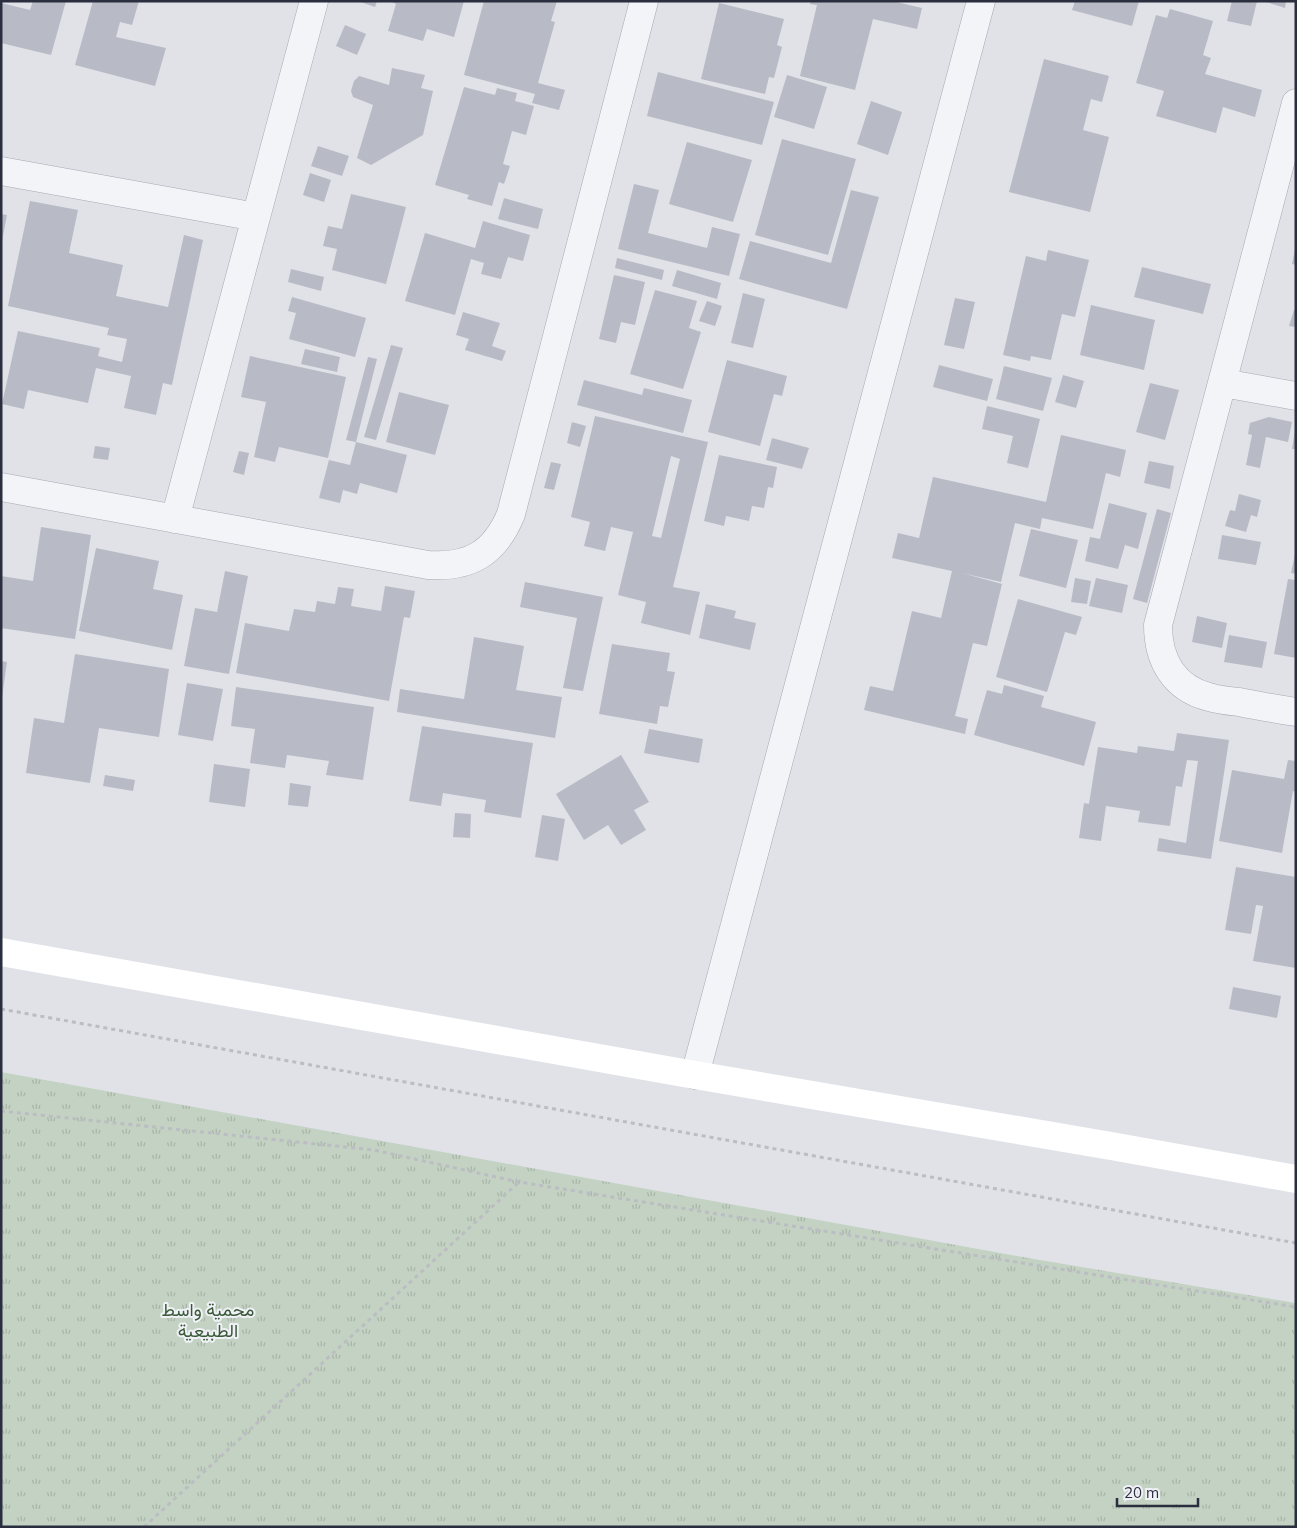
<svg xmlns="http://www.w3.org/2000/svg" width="1297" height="1528" font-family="Mulish,Vazirmatn,sans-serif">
  <defs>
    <pattern id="grass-tufts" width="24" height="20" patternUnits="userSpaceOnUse" patternTransform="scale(1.25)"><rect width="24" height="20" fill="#c3d2c2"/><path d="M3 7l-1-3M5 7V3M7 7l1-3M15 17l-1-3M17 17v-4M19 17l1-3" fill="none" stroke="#a8b5a8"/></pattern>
  </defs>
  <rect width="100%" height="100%" fill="#e0e2e8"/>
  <path fill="url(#grass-tufts)" d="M 1,1072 L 1028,1258 L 1296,1303 L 1296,1527 L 1,1527 Z"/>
  <path fill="#b8bbc5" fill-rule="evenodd" d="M 33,1 L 66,1 L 51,55 L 1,43 L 1,3 L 30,10 Z
    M 93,1 L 139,1 L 132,25 L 120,22 L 116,37 L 166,48 L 155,86 L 75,65 Z
    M 358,1 L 377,1 L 375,7 Z
    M 390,1 L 464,1 L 454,37 L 427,29 L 423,41 L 388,31 L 396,4 Z
    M 484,1 L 557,1 L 551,21 L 555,22 L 538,83 L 565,90 L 559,110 L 532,103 L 535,94 L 464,75 Z
    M 811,1 L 892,1 L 922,8 L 917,29 L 873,19 L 855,90 L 800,76 L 817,5 L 810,4 Z
    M 1075,1 L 1139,1 L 1132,26 L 1072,10 Z
    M 1232,1 L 1257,1 L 1251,26 L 1227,21 Z
    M 1263,1 L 1286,1 L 1285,8 Z
    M 719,3 L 784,19 L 777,45 L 782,47 L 774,78 L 769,77 L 765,94 L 701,79 Z
    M 1170,9 L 1213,21 L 1203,55 L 1211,58 L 1205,74 L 1262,90 L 1255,117 L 1223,107 L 1216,133 L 1156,116 L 1164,91 L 1136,83 L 1156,15 L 1167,18 Z
    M 345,25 L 366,34 L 357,55 L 336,46 Z
    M 1044,59 L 1109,76 L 1102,102 L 1091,99 L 1083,130 L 1109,137 L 1090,212 L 1009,192 Z
    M 392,68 L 425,75 L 421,88 L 433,91 L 423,135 L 371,165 L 357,158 L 373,105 L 353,97 L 351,91 L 354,81 L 359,76 L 389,85 Z
    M 658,72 L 774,102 L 762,145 L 647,116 Z
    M 787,75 L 827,87 L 814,129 L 774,117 Z
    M 464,87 L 495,95 L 497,88 L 517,93 L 515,101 L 534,106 L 526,135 L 512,131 L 503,164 L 510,166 L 504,184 L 499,182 L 492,206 L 467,199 L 469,195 L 435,185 Z
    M 871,101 L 902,112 L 888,155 L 857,144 Z
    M 782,139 L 856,159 L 828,255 L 755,235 Z
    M 687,142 L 752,160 L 733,222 L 669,204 Z
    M 318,146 L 349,156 L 342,176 L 311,166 Z
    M 310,173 L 331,180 L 324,202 L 303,195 Z
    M 634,184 L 659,190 L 648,233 L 707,248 L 712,227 L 740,234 L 729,276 L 618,249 Z
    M 851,190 L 879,197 L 847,309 L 739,279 L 750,241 L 831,263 Z
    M 351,194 L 406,207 L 386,284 L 332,270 L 337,249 L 323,246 L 328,226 L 342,229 Z
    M 504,198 L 543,209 L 538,229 L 498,219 Z
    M 30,201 L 78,210 L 69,253 L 123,265 L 116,296 L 168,307 L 184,235 L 203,240 L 172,385 L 163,383 L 156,415 L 124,408 L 131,376 L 96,368 L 88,403 L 28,390 L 24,409 L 2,404 L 18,331 L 100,348 L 98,356 L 122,362 L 127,339 L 107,335 L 109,328 L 8,306 Z
    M 1,214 L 7,215 L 2,241 L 1,241 Z
    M 483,221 L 530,235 L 523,261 L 508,257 L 501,279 L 481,274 L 484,263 L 471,259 L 455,315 L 405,301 L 425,233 L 475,248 Z
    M 1295,249 L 1296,250 L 1296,265 L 1292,264 Z
    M 1048,250 L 1089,260 L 1075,317 L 1062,314 L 1051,360 L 1031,356 L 1030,361 L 1003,355 L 1026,256 L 1046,261 Z
    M 617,258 L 664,270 L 662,280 L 615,268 Z
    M 1142,267 L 1211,284 L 1203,314 L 1134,297 Z
    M 291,269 L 324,277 L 321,291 L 288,282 Z
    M 677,270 L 721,283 L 717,299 L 672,286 Z
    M 614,275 L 645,282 L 635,325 L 621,322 L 616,343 L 599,339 Z
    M 655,290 L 697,301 L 689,328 L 701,332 L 683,389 L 630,374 Z
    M 743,293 L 765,299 L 753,348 L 731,343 Z
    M 292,297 L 366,318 L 355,357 L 289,339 L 296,313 L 288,311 Z
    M 955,298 L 975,302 L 964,349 L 944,345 Z
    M 707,301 L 722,306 L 715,326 L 699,321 Z
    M 1091,305 L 1155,320 L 1144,370 L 1080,355 Z
    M 1294,310 L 1296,310 L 1296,327 L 1289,326 Z
    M 463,312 L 500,323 L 492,346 L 506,351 L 502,361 L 465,350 L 469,339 L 456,335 Z
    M 391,345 L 403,348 L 376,440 L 364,437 Z
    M 305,349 L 340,357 L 337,372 L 301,364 Z
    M 250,356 L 346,377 L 328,458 L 279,447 L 275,462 L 254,457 L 266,402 L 241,397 Z
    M 368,357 L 377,359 L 356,442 L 346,440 Z
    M 727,360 L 787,376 L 782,396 L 774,394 L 760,446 L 708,432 Z
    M 939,365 L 993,379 L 987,401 L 933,387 Z
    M 1004,366 L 1052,378 L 1043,411 L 996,399 Z
    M 1063,375 L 1084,381 L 1076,408 L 1055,402 Z
    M 584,380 L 642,395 L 644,388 L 692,400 L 683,433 L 577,405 Z
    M 1150,383 L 1179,390 L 1165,440 L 1136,432 Z
    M 399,392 L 449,405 L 435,455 L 386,442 Z
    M 987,406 L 1040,419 L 1028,468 L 1007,463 L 1013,436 L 982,429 Z
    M 595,416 L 708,442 L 673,587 L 700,592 L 690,635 L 641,623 L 646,602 L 618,595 L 633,532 L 611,527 L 605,551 L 584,546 L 590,522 L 571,517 ZM 671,456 L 680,459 L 661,538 L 652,536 Z
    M 1269,417 L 1292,422 L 1288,442 L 1266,437 L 1260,468 L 1246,465 L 1252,435 L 1248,434 L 1250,423 Z
    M 572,422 L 586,426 L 580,447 L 567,443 Z
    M 1295,430 L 1296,431 L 1296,449 L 1292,449 Z
    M 1061,435 L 1126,450 L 1120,477 L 1106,473 L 1093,529 L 1042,518 L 1040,529 L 1015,523 L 1001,582 L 962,573 L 1002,584 L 987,646 L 973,643 L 955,716 L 968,719 L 965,734 L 864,710 L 870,686 L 893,691 L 912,611 L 941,618 L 952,571 L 892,558 L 898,533 L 919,538 L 933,477 L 1046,502 Z
    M 772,438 L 809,448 L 802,469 L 766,460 Z
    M 356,442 L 407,455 L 397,493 L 360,483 L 357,494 L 343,490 L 340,503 L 319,498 L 329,460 L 350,465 Z
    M 95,446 L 110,448 L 108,460 L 93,458 Z
    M 239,451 L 249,453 L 244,475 L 233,472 Z
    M 719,455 L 777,467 L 773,488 L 768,487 L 764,508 L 752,506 L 749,521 L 726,516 L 724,526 L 704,521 Z
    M 1149,461 L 1174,466 L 1170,489 L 1144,483 Z
    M 551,462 L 561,464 L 554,490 L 544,488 Z
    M 1239,494 L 1261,500 L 1257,517 L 1251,515 L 1246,532 L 1225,526 L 1230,510 L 1235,511 Z
    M 1109,503 L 1147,513 L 1138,549 L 1125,545 L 1118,569 L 1085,561 L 1090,537 L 1100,539 Z
    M 1157,509 L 1171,513 L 1147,603 L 1133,599 Z
    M 41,527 L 91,535 L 75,639 L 1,628 L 1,576 L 33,581 Z
    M 1031,529 L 1078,540 L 1066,588 L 1019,576 Z
    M 1222,535 L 1261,542 L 1256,565 L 1218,559 Z
    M 96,548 L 159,561 L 153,589 L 183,595 L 172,650 L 79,631 Z
    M 1295,554 L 1296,554 L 1296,574 L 1291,573 Z
    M 225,571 L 248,576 L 229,674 L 184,666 L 195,608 L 217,612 Z
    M 1075,578 L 1091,581 L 1087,604 L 1071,602 Z
    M 1096,578 L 1128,585 L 1122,613 L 1089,606 Z
    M 1288,579 L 1296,580 L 1296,658 L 1274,654 Z
    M 525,582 L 603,597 L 583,691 L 563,688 L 577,618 L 520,607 Z
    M 385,586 L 415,591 L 410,618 L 404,617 L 389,701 L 236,673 L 245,623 L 289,631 L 294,609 L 315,612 L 317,601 L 335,604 L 338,587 L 354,589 L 351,606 L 381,611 Z
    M 1018,599 L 1082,617 L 1076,635 L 1065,632 L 1047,692 L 996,677 Z
    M 706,604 L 736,611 L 734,618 L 756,623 L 750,650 L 699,638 Z
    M 1197,616 L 1227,623 L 1222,648 L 1192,642 Z
    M 1229,635 L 1267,642 L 1262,668 L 1224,662 Z
    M 474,637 L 524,646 L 516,690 L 562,697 L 555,738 L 397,712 L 400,689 L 464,699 Z
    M 612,644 L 670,653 L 667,671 L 675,672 L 668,707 L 660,706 L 657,724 L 599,714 Z
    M 75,654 L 169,669 L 159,737 L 99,728 L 90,783 L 26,773 L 34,718 L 64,723 Z
    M 1,661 L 7,662 L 2,697 L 1,697 Z
    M 187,683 L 223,689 L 213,741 L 178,735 Z
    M 1004,685 L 1044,696 L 1041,707 L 1096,722 L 1084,766 L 974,735 L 987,690 L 1002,694 Z
    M 236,687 L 374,707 L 363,780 L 326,775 L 329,761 L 287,755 L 285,768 L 250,763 L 255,729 L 231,726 Z
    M 422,726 L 533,743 L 521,818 L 484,812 L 486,800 L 443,793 L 441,806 L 409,801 Z
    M 649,729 L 703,739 L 699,763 L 644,753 Z
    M 1177,733 L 1229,740 L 1211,859 L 1157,851 L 1159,838 L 1186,843 L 1198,761 L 1187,760 L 1182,787 L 1176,786 L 1170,826 L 1138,822 L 1140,811 L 1106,806 L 1101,841 L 1079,838 L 1084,803 L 1089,804 L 1098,747 L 1137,753 L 1138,746 L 1174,751 Z
    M 621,755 L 649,802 L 634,810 L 646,830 L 621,845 L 608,825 L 584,840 L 556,794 Z
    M 1288,760 L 1296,761 L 1296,792 L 1293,791 L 1282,853 L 1219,841 L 1232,770 L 1284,779 Z
    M 214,764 L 250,769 L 245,807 L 209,802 Z
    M 105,775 L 135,780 L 133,791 L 103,786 Z
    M 290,783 L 311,786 L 308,807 L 288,805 Z
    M 455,813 L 471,814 L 470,838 L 453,837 Z
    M 542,815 L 565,819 L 558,861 L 535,857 Z
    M 1236,867 L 1296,877 L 1296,968 L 1253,961 L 1263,906 L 1256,905 L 1251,934 L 1225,930 Z
    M 1233,987 L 1281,996 L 1277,1018 L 1229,1009 Z"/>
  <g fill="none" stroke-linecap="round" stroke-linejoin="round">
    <g stroke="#a6a8b2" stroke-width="29">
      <path id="street" d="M 1296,103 L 1158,625 C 1158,659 1173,688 1209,697 C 1218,700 1229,701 1239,702 C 1258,706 1277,709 1296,712
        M 1,171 L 256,217
        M 1223,383 L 1296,396
        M 1,487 L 428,565 C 470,568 495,553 511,514 L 644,1
        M 175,519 L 314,1
        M 695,1075 L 981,1"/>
    </g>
    <path stroke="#bbbdc3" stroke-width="3" stroke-dasharray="4 4" stroke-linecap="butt" d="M 1,1009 L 1296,1243
      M 1,1111 L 374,1150 L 519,1182 L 1296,1307
      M 144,1527 L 518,1183"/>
    <use href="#street" stroke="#f3f4f7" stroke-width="28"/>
    <path stroke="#fff" stroke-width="28" d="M 1,952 L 695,1075 L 1111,1146 L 1296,1179"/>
  </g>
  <g text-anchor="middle" stroke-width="4" stroke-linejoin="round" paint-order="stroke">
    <g font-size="18" fill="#395a38" stroke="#f0f1f6">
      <text x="208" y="1316">محمية واسط<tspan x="208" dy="21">الطبيعية</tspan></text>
    </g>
  </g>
  <rect width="1297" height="1528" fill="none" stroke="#2a2e3f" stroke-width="5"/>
  <path d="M1117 1498v8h81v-8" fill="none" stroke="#2a2e3f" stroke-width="2.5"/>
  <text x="1124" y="1498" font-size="15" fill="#2a2e3f" stroke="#f0f1f6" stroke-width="4" paint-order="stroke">20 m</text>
</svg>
